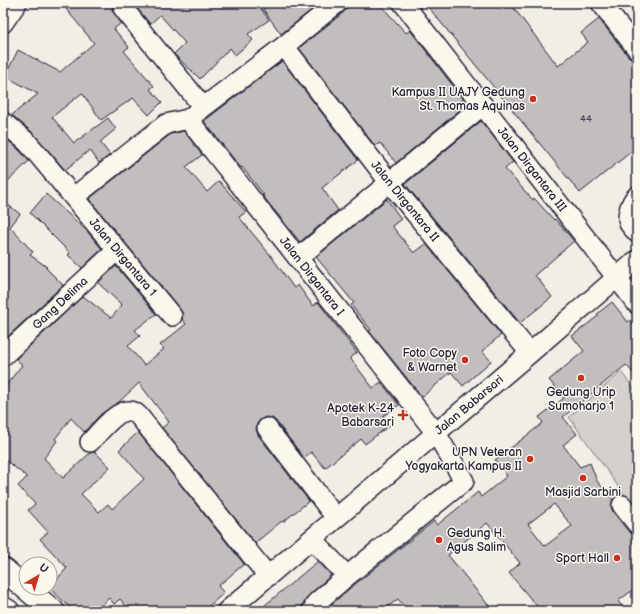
<svg xmlns="http://www.w3.org/2000/svg" width="640" height="614" font-family="'Balsamiq Sans',sans-serif">
  <rect width="100%" height="100%" fill="#f2eee5"/>
  <filter id="ink" filterUnits="userSpaceOnUse"><feTurbulence type="fractalNoise" baseFrequency=".025" numOctaves="2"/><feDisplacementMap in="SourceGraphic" scale="8" xChannelSelector="R" yChannelSelector="G"/><feConvolveMatrix kernelMatrix="1 2 1 2 8 2 1 2 1" color-interpolation-filters="sRGB"/></filter>
  <g filter="url(#ink)">
    <path fill="#d4d1cc" stroke="#7b7a84" d="M 621,372 L 637,392 L 637,513 L 569,417 Z"/>
    <path fill="#c2bebe" stroke="#22223b" fill-rule="evenodd" d="M 73,3 L 113,3 L 112,10 L 121,23 L 114,29 L 129,47 L 124,51 L 154,86 L 150,89 L 162,102 L 149,115 L 133,98 L 101,120 L 82,93 L 52,117 L 74,143 L 108,118 L 116,129 L 100,142 L 110,155 L 99,163 L 90,150 L 65,170 L 35,135 L 12,115 L 38,94 L 5,76 L 18,50 L 60,72 L 94,43 L 66,9 Z
      M 133,3 L 257,3 L 269,20 L 248,34 L 253,40 L 235,55 L 230,48 L 200,79 L 174,54 L 185,43 L 160,15 L 150,24 Z
      M 272,3 L 320,3 L 281,34 L 263,9 Z
      M 348,3 L 379,3 L 406,33 L 410,30 L 467,104 L 396,163 L 380,143 L 375,146 L 299,48 L 344,12 L 347,7 Z
      M 425,3 L 510,3 L 558,66 L 588,42 L 581,33 L 599,19 L 628,56 L 633,59 L 637,60 L 637,147 L 580,193 Z
      M 282,61 L 358,160 L 322,188 L 338,210 L 300,242 L 262,195 L 264,195 L 242,167 L 241,168 L 204,121 Z
      M 481,121 L 513,162 L 505,169 L 533,200 L 534,198 L 554,220 L 555,219 L 574,241 L 535,275 L 552,297 L 520,323 L 405,184 Z
      M 184,131 L 202,155 L 186,167 L 207,192 L 219,181 L 246,212 L 239,217 L 271,256 L 294,288 L 298,285 L 313,306 L 318,302 L 357,353 L 350,358 L 373,388 L 381,382 L 399,405 L 383,416 L 390,425 L 365,444 L 361,439 L 325,468 L 311,452 L 304,458 L 276,421 L 272,418 L 265,417 L 260,420 L 257,424 L 256,429 L 258,435 L 309,501 L 283,522 L 282,521 L 255,543 L 162,428 L 169,422 L 139,383 L 119,402 L 101,414 L 84,432 L 71,418 L 55,439 L 57,441 L 44,458 L 63,478 L 90,453 L 95,452 L 110,467 L 81,494 L 99,512 L 108,504 L 112,509 L 144,479 L 119,450 L 138,432 L 244,564 L 218,586 L 224,593 L 203,611 L 130,611 L 120,599 L 114,604 L 109,598 L 96,611 L 74,611 L 49,588 L 67,568 L 40,539 L 48,532 L 28,510 L 35,504 L 18,486 L 27,477 L 3,458 L 3,389 L 22,365 L 16,359 L 83,296 L 111,318 L 122,305 L 98,283 L 116,266 L 156,314 L 135,330 L 140,336 L 128,346 L 144,365 L 164,349 L 160,345 L 186,324 L 182,319 L 183,314 L 180,309 L 89,199 L 171,134 Z
      M 3,136 L 19,150 L 29,161 L 3,186 Z
      M 46,194 L 86,230 L 102,249 L 82,268 L 68,255 L 70,253 L 30,213 Z
      M 387,199 L 401,219 L 392,226 L 414,253 L 426,244 L 501,335 L 482,351 L 491,361 L 463,386 L 451,372 L 422,397 L 369,331 L 371,330 L 351,305 L 354,303 L 316,257 Z
      M 3,201 L 20,214 L 10,227 L 33,252 L 30,255 L 47,267 L 46,268 L 63,285 L 3,341 Z
      M 612,302 L 628,322 L 630,320 L 637,329 L 637,377 L 626,365 L 563,417 L 577,434 L 563,445 L 580,467 L 590,463 L 597,481 L 613,500 L 611,506 L 613,512 L 628,531 L 633,534 L 637,535 L 637,587 L 618,601 L 626,611 L 541,611 L 509,573 L 520,563 L 487,523 L 448,555 L 493,611 L 408,611 L 398,599 L 382,611 L 324,611 L 349,589 L 434,521 L 437,525 L 478,492 L 481,497 L 507,476 L 495,460 L 543,423 L 539,417 L 564,398 L 549,380 L 584,351 L 572,336 L 598,316 L 597,314 ZM 554,504 L 572,526 L 545,546 L 528,524 Z
      M 318,561 L 331,575 L 309,595 L 302,606 L 301,611 L 258,611 Z"/>
    <g fill="none" stroke-linecap="round" stroke-linejoin="round">
      <g stroke="#22223b" stroke-width="22">
        <path id="minor" d="M 403,3 L 637,304
          M 601,3 L 637,49
          M 123,8 L 203,107
          M 3,23 L 17,3
          M 284,46 L 390,183 L 530,353
          M 188,119 L 436,433 L 464,481 L 347,576 L 316,603 L 312,611
          M 3,122 L 27,142 L 40,157 L 172,316
          M 637,196 C 631,201 626,215 629,223 C 630,226 635,230 637,233
          M 74,197 L 157,131 L 166,124 L 188,119 L 284,46 L 337,3
          M 298,258 L 483,105
          M 3,356 L 117,250
          M 267,428 L 336,518
          M 90,442 C 99,433 117,409 130,411 C 133,411 136,413 138,415 L 268,576
          M 622,505 L 637,524
          M 312,539 L 347,576
          M 227,611 L 530,353 L 637,260"/>
      </g>
      <g stroke="#22223b" stroke-width="25">
        <path id="highway" d="M 3,569 L 53,611
          M 3,608 L 8,611"/>
      </g>
      <use href="#minor" stroke="#fbf7ec" stroke-width="19"/>
      <use href="#highway" stroke="#fbf7ec" stroke-width="22"/>
    </g>
  </g>
  <g fill="#c8321e" stroke="#fbf7ec" stroke-width="1.5">
    <circle cx="533" cy="99" r="4"/>
    <circle cx="465" cy="360" r="4"/>
    <circle cx="581" cy="378" r="4"/>
    <path d="M401 409h4v4h4v4h-4v4h-4v-4h-4v-4h4z"/>
    <circle cx="530" cy="459" r="4"/>
    <circle cx="583" cy="478" r="4"/>
    <circle cx="439" cy="540" r="4"/>
    <circle cx="617" cy="558" r="4"/>
  </g>
  <g text-anchor="middle" stroke-width="3" stroke-linejoin="round" paint-order="stroke">
    <g font-size="10" fill="#4a495c">
      <text x="586" y="122">44</text>
    </g>
    <g font-size="12" fill="#22223b" stroke="#fbf7ec" text-anchor="end">
      <text x="525" y="96">Kampus II UAJY Gedung<tspan x="525" dy="14">St. Thomas Aquinas</tspan></text>
      <text x="457" y="357">Foto Copy<tspan x="457" dy="14">&amp; Warnet</tspan></text>
      <text x="581" y="396" text-anchor="middle">Gedung Urip<tspan x="581" dy="14">Sumoharjo 1</tspan></text>
      <text x="394" y="412">Apotek K-24<tspan x="394" dy="14">Babarsari</tspan></text>
      <text x="522" y="456">UPN Veteran<tspan x="522" dy="14">Yogyakarta Kampus II</tspan></text>
      <text x="583" y="496" text-anchor="middle">Masjid Sarbini</text>
      <text x="447" y="537" text-anchor="start">Gedung H.<tspan x="447" dy="14">Agus Salim</tspan></text>
      <text x="609" y="562">Sport Hall</text>
    </g>
    <g font-size="12" fill="#22223b" stroke="#fbf7ec">
      <text transform="translate(532 169) rotate(52)" y="4">Jalan Dirgantara III</text>
      <text transform="translate(405 201) rotate(51)" y="4">Jalan Dirgantara II</text>
      <text transform="translate(123 257) rotate(50)" y="4">Jalan Dirgantara 1</text>
      <text transform="translate(312 276) rotate(52)" y="4">Jalan Dirgantara I</text>
      <text transform="translate(60 303) rotate(-43)" y="4">Gang Delima</text>
      <text transform="translate(469 405) rotate(-40)" y="4">Jalan Babarsari</text>
    </g>
  </g>
  <rect width="640" height="614" fill="none" stroke="#fbf7ec" stroke-width="16"/>
  <rect x="8" y="8" width="624" height="598" fill="none" stroke="#22223b" stroke-width="1.5" filter="url(#ink)"/>
  <g transform="translate(38 576) rotate(38)"><circle r="19" fill="#fbf7ec" stroke="#a4a2a5"/>
  <path d="M0-3L7 15L0 10L-7 15Z" fill="#c8321e"/>
  <text y="-6" font-size="11" font-weight="bold" text-anchor="middle" fill="#22223b">U</text>
  </g>
</svg>
